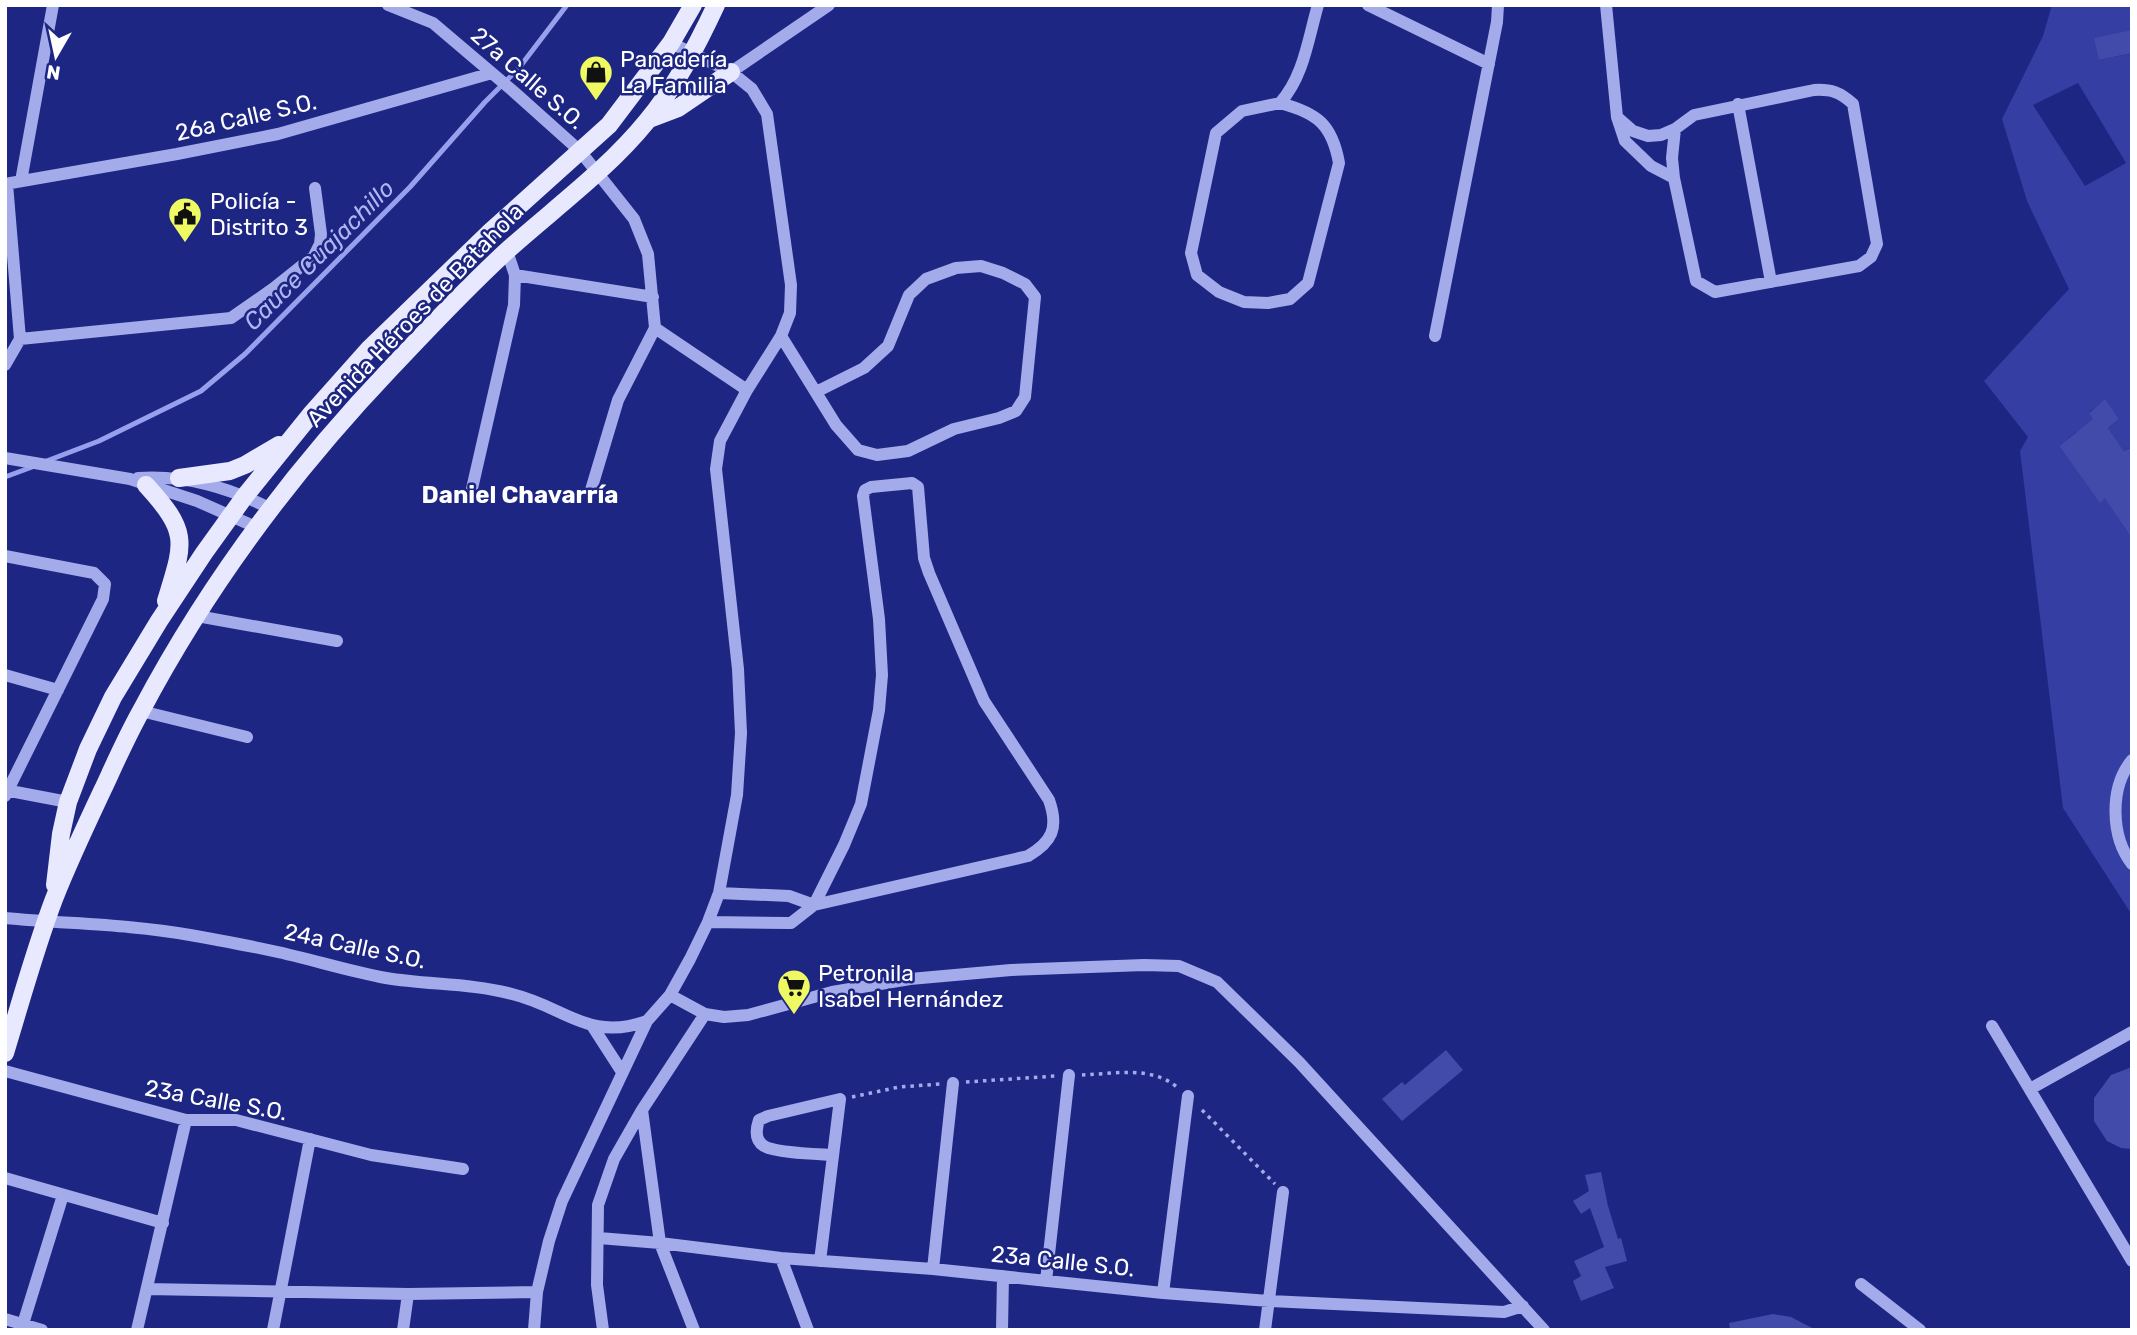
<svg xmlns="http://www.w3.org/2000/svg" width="2137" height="1335" font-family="Rubik,sans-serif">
  <rect width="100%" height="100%" fill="#1d2683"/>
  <path fill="#343ea3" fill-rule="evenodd" d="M 2052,5 L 2132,5 L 2132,30 L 2099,60 L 2132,53 L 2132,450 L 2129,448 L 2124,451 L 2108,428 L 2119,419 L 2105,400 L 2089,412 L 2098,426 L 2076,432 L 2059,446 L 2100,502 L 2109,494 L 2119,519 L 2127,532 L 2132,531 L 2132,915 L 2063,808 L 2020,451 L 2028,437 L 1984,381 L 2069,289 L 2027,201 L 2002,119 L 2043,36 ZM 2078,83 L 2126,163 L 2085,186 L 2033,105 Z"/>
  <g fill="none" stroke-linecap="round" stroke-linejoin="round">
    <path stroke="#97a0ec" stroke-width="5" d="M 44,462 L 99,441 L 201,391 L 245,354 L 410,187 L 485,102 L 519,68 L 567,5
      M 5,477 L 32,467"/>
  </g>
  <path fill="#424baa" d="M 2132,30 L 2132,53 L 2099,60 L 2094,38 Z
    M 2105,399 L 2119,419 L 2108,428 L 2124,451 L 2132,447 L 2132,539 L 2105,498 L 2100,503 L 2059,446 L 2093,419 L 2089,413 Z
    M 1446,1050 L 1463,1070 L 1402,1121 L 1382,1099 L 1402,1082 L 1405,1085 Z
    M 2132,1067 L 2132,1149 L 2121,1148 L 2107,1141 L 2094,1121 L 2094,1098 L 2111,1075 Z
    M 1601,1172 L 1608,1206 L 1618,1239 L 1621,1238 L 1627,1261 L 1605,1267 L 1614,1288 L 1581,1301 L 1573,1281 L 1581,1276 L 1574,1261 L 1604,1247 L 1590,1208 L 1581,1214 L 1573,1201 L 1589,1191 L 1585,1175 Z
    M 1773,1314 L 1791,1317 L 1816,1330 L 1730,1330 L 1729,1323 Z"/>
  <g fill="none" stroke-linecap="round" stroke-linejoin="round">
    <path stroke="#a4abea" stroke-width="3.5" stroke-dasharray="3.5 5" stroke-linecap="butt" d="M 1082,1075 C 1114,1074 1152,1065 1178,1088
      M 966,1082 L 1056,1076
      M 852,1097 L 899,1087 L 941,1084
      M 1202,1110 L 1275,1184"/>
    <path stroke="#a4abea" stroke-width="12" d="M 388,5 L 433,23 L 513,91 L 580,151 L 634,219 L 648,254 L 655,328 L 618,400 L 591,490
      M 1368,5 L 1489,64
      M 1606,5 L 1617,117 L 1625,141 L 1651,166 L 1674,178
      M 731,72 L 829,5
      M 1280,103 C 1317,113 1332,124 1339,163 L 1308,283 L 1290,299 L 1268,303 L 1244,302 L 1219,292 L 1197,275 L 1191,253 L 1216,133 L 1242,111 Z
      M 1280,103 C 1304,76 1308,39 1318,5
      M 1738,104 L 1771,282
      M 1617,117 L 1633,131 L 1648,136 L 1661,135 L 1675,129 L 1694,115 L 1814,90 C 1831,89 1840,92 1853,104 L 1877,244 L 1871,257 L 1859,266 L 1715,292 L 1696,281 L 1674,178 L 1672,158 L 1675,129
      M 21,181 L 53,5
      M 5,184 L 177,154 L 278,134 L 492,73
      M 7,184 L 20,339
      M 515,275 L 653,297
      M 655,328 L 747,390
      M 781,336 L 836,425 L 858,450 L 877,455 L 908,451 L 954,429 L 999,418 L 1016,411 L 1025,397 L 1035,297 L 1025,284 L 1003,273 L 981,266 L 956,268 L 926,279 L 909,295 L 888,346 L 864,368 L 816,392
      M 1435,336 L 1497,22 L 1498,5
      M 5,365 L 20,339 L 231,318 L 274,288 L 314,256 L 320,244 L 321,234 L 315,188
      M 5,458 L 130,479 L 197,501 L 258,528
      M 138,478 C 186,475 228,487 271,509
      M 471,493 L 514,305 L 515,275 L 507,251
      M 5,556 L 94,573 L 105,584 L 103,599 L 5,796
      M 197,616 L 337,641
      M 5,675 L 58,690
      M 141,711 L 247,737
      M 2132,760 C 2109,788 2111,837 2132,864
      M 5,790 L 68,802
      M 5,918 C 67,924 129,924 190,935 C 218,940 246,945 273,951 C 311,959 348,971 386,978 C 428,985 471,983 512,994 C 566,1007 588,1042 647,1021
      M 708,922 L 791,923 L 814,905 L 844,845 L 861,804 L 879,710 L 882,675 L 879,619 L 863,496 L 865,490 L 871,487 L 912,483 L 918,487 L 924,558 L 929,573 L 984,701 L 1049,800 C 1059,828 1052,842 1028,856 L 814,905 L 789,896 L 719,893
      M 670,995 L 705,1014 L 724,1017 L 748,1015 L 832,992 L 910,979 L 1011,970 L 1144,965 L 1179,966 L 1217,982 L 1299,1062 L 1544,1330
      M 1992,1026 L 2132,1261
      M 593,1027 L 622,1072
      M 5,1071 L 186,1120 L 236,1120 L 371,1155 L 463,1169
      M 2030,1089 L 2132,1032
      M 642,1110 L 660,1243 L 694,1330
      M 5,1178 L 163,1223
      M 599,1238 L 660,1243 L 781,1258 L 933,1269 L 1163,1293 L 1269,1301 L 1504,1312 L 1523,1306
      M 781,1258 L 808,1330
      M 820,1261 L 840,1099 L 768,1116 L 759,1120 C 756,1129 754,1140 764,1146 C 775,1153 818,1154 833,1155
      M 933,1269 L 953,1083
      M 1046,1281 L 1069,1075
      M 1861,1284 L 1920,1330
      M 147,1289 L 408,1294 L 537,1292
      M 1163,1293 L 1188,1096
      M 5,1319 L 42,1330
      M 23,1324 L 63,1195
      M 137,1330 L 186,1120
      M 273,1330 L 310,1139
      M 403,1330 L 408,1294
      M 534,1330 L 537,1292 L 549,1241 L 562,1201 L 647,1021 L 670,995 L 690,959 L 708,922 L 719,893 L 737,795 L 741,733 L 738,669 L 716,469 L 720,441 L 747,390 L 781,336 L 790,313 L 791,285 L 767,114 L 752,89 L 731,72 L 671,43
      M 603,1330 L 597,1285 L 598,1205 L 614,1159 L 642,1110 L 705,1014
      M 1002,1330 L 1003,1276
      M 1265,1330 L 1283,1192"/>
    <path stroke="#e8e8fe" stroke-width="18" d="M 649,119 L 678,108 L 731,72
      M 179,478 L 230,471 L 245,465 L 279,445
      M 146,485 C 190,533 184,542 166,601
      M 55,885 L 61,834 L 68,802 L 88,749 L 113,697 L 159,621 L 204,553 L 245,496 L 312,413 L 369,349 L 490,232 L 609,125 L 671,43 L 693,5
      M 5,1053 C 21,1001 35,949 54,899 C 69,861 87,823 104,787 C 116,761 127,736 141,711 C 207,586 294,470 391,368 C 429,328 469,285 510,248 C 556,207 608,169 647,121 C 676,86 697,46 716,5"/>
  </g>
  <defs>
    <g id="shop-pin" transform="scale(1.75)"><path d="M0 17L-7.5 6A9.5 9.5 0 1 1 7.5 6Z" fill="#eff962" stroke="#1d2683"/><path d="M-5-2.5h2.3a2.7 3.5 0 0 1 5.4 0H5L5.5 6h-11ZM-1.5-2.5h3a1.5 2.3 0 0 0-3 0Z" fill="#111"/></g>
    <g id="civic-pin" transform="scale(1.75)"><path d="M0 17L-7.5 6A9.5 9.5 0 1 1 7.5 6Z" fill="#eff962" stroke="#1d2683"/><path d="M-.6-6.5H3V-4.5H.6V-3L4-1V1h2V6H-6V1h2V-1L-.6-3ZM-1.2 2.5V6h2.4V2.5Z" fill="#111"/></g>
    <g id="supermarket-pin" transform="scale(1.75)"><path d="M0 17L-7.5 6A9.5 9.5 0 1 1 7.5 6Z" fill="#eff962" stroke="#1d2683"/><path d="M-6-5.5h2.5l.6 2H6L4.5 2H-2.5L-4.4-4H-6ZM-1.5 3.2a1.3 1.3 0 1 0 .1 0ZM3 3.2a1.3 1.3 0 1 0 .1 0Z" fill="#111"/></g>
  </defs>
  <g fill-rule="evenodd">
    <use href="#shop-pin" x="596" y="72"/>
    <use href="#civic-pin" x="185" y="214"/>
    <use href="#supermarket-pin" x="794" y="986"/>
  </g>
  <g text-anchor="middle" stroke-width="5" stroke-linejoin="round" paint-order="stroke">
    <g font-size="23" fill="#fff" stroke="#1d2683" text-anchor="start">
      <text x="620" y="67">Panadería<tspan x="620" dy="26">La Familia</tspan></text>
      <text x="210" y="209">Policía -<tspan x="210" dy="26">Distrito 3</tspan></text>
      <text x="818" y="981">Petronila<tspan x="818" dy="26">Isabel Hernández</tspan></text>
    </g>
    <g font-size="23" fill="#fff" stroke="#1d2683">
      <text transform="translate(528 78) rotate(41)" y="8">27a Calle S.O.</text>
      <text transform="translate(246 117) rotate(-13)" y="8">26a Calle S.O.</text>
      <text transform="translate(415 315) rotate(-46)" y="8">Avenida Héroes de Batahola</text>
      <text transform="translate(355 946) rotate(12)" y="8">24a Calle S.O.</text>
      <text transform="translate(216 1100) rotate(10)" y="8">23a Calle S.O.</text>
      <text transform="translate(1063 1261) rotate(6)" y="8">23a Calle S.O.</text>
    </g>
    <g font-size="24" font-style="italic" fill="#afb6f1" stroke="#1d2683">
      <text transform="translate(319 255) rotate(-45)" y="8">Cauce Cuajachillo</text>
    </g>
    <g font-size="24" font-weight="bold" fill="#fff" stroke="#1d2683">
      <text x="520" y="503">Daniel Chavarría</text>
    </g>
  </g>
  <rect width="2137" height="1335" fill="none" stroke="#ffffff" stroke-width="14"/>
  <g transform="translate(56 56) rotate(189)" stroke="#1d2683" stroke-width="5" paint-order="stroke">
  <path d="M0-5L12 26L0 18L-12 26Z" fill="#ffffff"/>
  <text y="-10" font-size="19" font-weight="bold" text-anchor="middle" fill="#ffffff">N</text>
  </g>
</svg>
